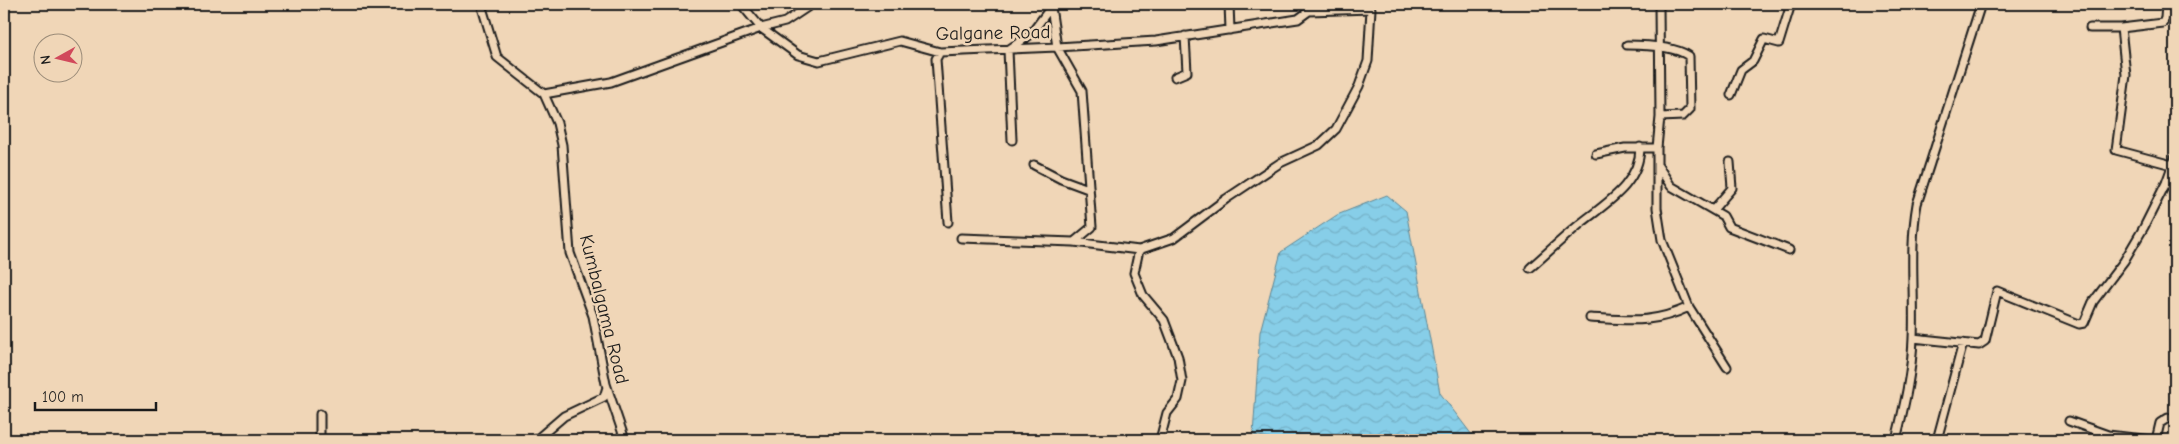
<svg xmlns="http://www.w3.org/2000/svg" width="2179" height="444" font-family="'Comic Neue',sans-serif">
  <defs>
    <pattern id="water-waves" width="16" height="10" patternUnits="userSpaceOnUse" patternTransform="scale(1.25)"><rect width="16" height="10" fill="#87cee8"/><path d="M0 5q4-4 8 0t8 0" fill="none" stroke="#74b0c6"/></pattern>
  </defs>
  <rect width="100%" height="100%" fill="#f0d6b7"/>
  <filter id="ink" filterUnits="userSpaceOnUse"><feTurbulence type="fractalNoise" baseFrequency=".02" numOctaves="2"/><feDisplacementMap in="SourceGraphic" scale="10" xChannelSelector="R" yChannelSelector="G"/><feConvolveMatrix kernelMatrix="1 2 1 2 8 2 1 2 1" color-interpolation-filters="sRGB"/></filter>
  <g filter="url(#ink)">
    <path fill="url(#water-waves)" stroke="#5c8796" d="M 1387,195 L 1406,211 L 1440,393 L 1472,435 L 1480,440 L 1271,440 L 1270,438 L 1253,435 L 1260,332 L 1281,252 L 1337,215 Z"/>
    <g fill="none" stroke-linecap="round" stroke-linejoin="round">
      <g stroke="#1c1c1c" stroke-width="11">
        <path id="minor" d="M 481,4 L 497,57 L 544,94 L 557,123 L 562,145 L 570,253 L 593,316 L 606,384 L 623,434 L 623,440
          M 741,4 L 761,28 L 785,22 L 812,4
          M 1229,4 L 1230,30
          M 1659,4 L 1660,117 L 1657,148 L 1657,208 L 1662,240 L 1689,307 L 1727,367
          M 2090,28 L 2121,28 L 2163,23 L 2165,18 L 2166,4
          M 2121,28 L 2126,75 L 2116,150 L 2172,165
          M 1627,45 C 1644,45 1674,46 1689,56 L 1690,109 L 1683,116 L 1660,117
          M 940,52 L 936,59 L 948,222
          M 1175,77 L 1187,72 L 1185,36
          M 544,94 L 611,82 L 761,28 L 798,55 L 819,61 L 900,41 L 940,52 L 1057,47 L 1156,41 L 1298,19 L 1309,11 L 1371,9 L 1368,61 L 1359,86 L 1336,129 L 1319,145 L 1280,163 L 1226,199 L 1174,238 L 1139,250 L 1134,273 L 1143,295 L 1164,320 L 1178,357 L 1182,381 L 1178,399 L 1167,413 L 1160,440
          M 1731,95 L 1741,70 L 1753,61 L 1764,39 L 1779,43 L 1791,4
          M 1012,140 L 1008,50 L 1030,35 L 1051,7 L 1051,4
          M 1596,154 L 1625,148 L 1657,148
          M 1034,165 L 1061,179 L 1088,189
          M 1658,166 L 1671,186 L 1723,216 L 1729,227 L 1789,250
          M 1713,210 L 1732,188 L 1730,162
          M 961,238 L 1074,242 L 1092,227 L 1082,91 L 1057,47 L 1051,7
          M 1074,242 L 1139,250
          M 1530,268 C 1547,253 1563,238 1580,224 C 1606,203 1640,184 1640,147
          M 1590,318 C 1629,320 1653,324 1689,307
          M 1913,338 L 1979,345 L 1985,341 L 1997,291 L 2079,324 L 2084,323 L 2093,302 L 2124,261 L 2144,227 L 2166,183 L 2175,158
          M 320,414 L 320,440
          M 2069,421 L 2108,435 L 2152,440
          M 536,440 L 564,416 L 604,397 L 607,387
          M 1896,440 C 1904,407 1912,373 1913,338 C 1915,293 1909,249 1917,204 L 1981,4
          M 1937,440 L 1963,343
          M 2156,440 L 2160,423 L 2168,418 L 2175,419"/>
      </g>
      <use href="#minor" stroke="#f0d6b7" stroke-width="7"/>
    </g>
  </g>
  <g text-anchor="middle" stroke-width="5" stroke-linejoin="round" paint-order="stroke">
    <g font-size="19" fill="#1c1c1c" stroke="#f0d6b7">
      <text transform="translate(993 32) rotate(-1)" y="7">Galgane Road</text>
      <text transform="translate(605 309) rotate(76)" y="7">Kumbalgama Road</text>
    </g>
  </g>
  <rect width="2179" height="444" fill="none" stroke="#f0d6b7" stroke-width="20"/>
  <rect x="10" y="10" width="2159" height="424" fill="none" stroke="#1c1c1c" stroke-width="2" filter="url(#ink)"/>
  <g transform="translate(58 58) rotate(262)"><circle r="24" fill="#f0d6b7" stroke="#9b8c79"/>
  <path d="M0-4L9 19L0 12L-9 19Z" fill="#d1495b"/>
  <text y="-8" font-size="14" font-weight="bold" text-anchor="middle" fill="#1c1c1c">N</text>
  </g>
  <path d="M35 402v8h121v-8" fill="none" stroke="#1c1c1c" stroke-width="2.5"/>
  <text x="42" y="402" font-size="15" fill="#1c1c1c" stroke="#f0d6b7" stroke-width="4" paint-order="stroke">100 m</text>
</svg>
